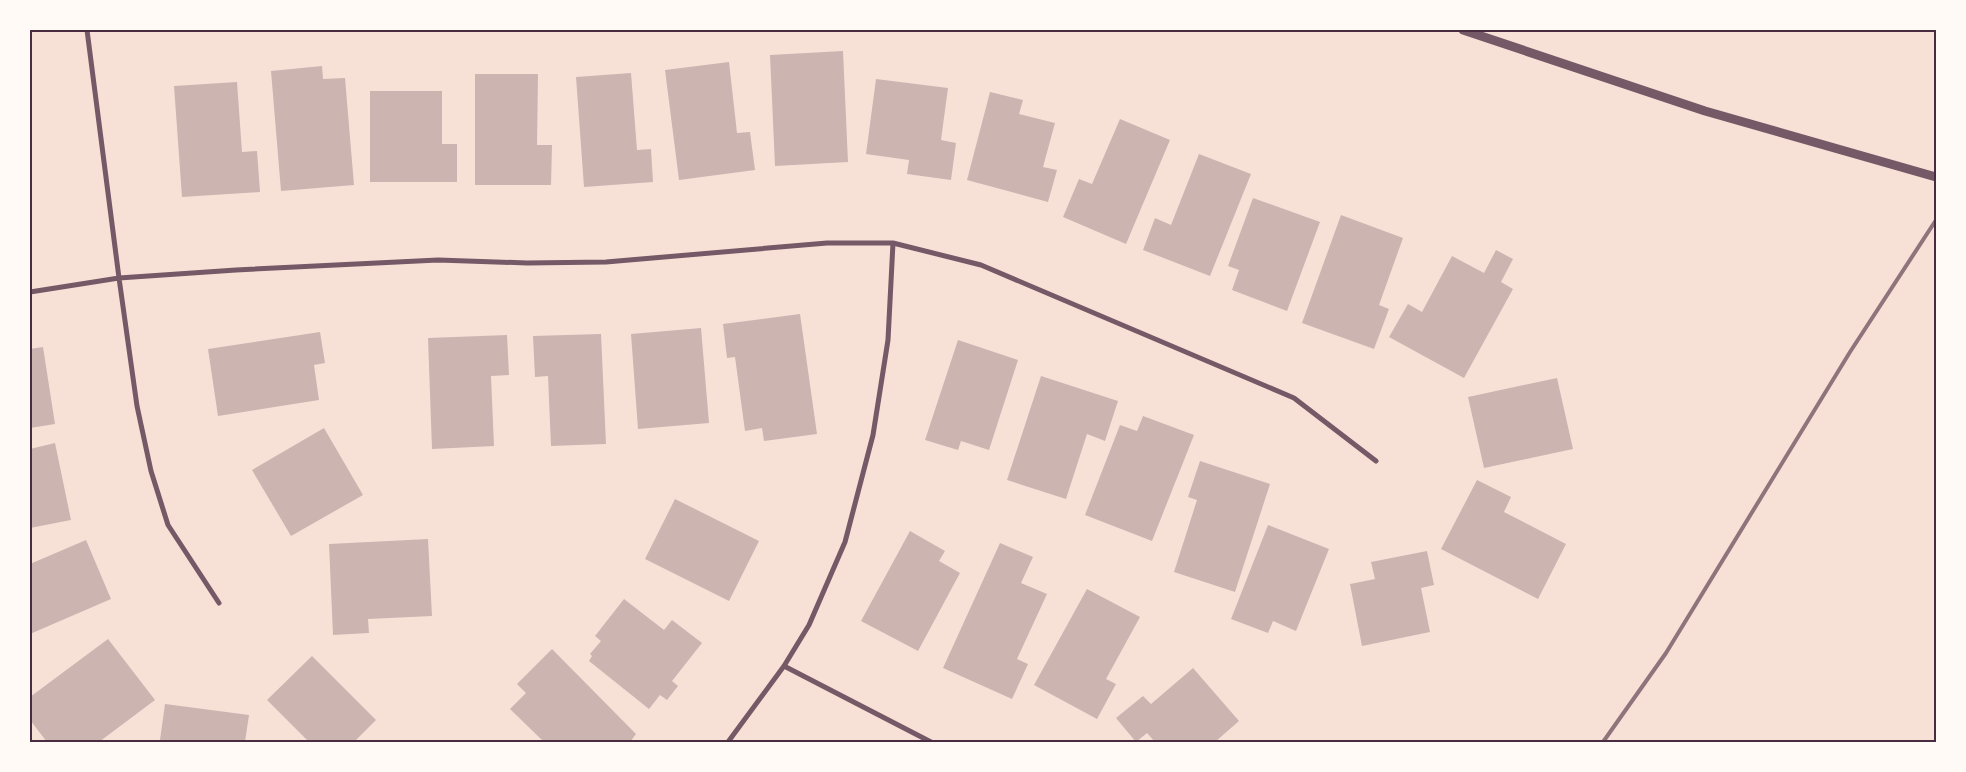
<svg xmlns="http://www.w3.org/2000/svg" width="1966" height="772" font-family="Karla,sans-serif">
  <rect width="100%" height="100%" fill="#f7e1d7"/>
  <path fill="#ccb4b1" d="M 843,51 L 848,162 L 775,166 L 770,55 Z
    M 729,62 L 737,133 L 750,132 L 755,170 L 679,180 L 665,70 Z
    M 322,66 L 323,79 L 345,78 L 354,185 L 281,191 L 271,71 Z
    M 631,73 L 637,150 L 651,149 L 653,182 L 584,187 L 576,77 Z
    M 475,74 L 538,74 L 537,145 L 552,145 L 551,185 L 475,185 Z
    M 876,79 L 948,88 L 941,140 L 956,143 L 951,180 L 907,174 L 909,160 L 866,154 Z
    M 237,82 L 242,152 L 257,151 L 260,192 L 182,197 L 174,86 Z
    M 370,91 L 442,91 L 442,144 L 457,144 L 457,182 L 370,182 Z
    M 990,92 L 1023,100 L 1019,114 L 1055,123 L 1043,167 L 1057,170 L 1048,202 L 967,180 Z
    M 1120,119 L 1170,140 L 1126,244 L 1063,217 L 1079,179 L 1092,184 Z
    M 1199,154 L 1251,174 L 1210,276 L 1143,250 L 1155,218 L 1171,225 Z
    M 1253,198 L 1320,222 L 1287,311 L 1232,290 L 1239,270 L 1228,266 Z
    M 1341,215 L 1403,238 L 1379,305 L 1389,309 L 1374,349 L 1302,323 Z
    M 1496,250 L 1513,259 L 1501,282 L 1513,289 L 1464,378 L 1389,337 L 1408,304 L 1422,312 L 1452,256 L 1484,273 Z
    M 800,314 L 817,434 L 764,441 L 762,428 L 745,431 L 735,357 L 727,358 L 723,324 Z
    M 701,328 L 709,423 L 638,429 L 631,334 Z
    M 320,332 L 325,363 L 314,365 L 319,400 L 218,416 L 208,349 Z
    M 601,334 L 606,444 L 551,446 L 548,376 L 535,377 L 533,336 Z
    M 507,335 L 509,375 L 491,376 L 494,446 L 432,449 L 428,338 Z
    M 958,340 L 1018,360 L 989,450 L 961,441 L 958,450 L 925,440 Z
    M 43,347 L 55,424 L 30,428 L 30,349 Z
    M 1041,376 L 1118,401 L 1105,441 L 1087,434 L 1066,499 L 1007,480 Z
    M 1557,378 L 1573,449 L 1484,468 L 1468,397 Z
    M 1143,416 L 1194,435 L 1152,541 L 1085,515 L 1120,425 L 1137,431 Z
    M 324,428 L 363,495 L 291,536 L 252,470 Z
    M 55,443 L 71,520 L 30,528 L 30,449 Z
    M 1200,461 L 1270,484 L 1235,592 L 1174,572 L 1197,500 L 1188,497 Z
    M 1477,480 L 1511,497 L 1504,512 L 1566,544 L 1538,599 L 1441,549 Z
    M 675,499 L 759,541 L 729,601 L 645,559 Z
    M 1268,525 L 1329,549 L 1296,631 L 1273,621 L 1268,633 L 1231,619 Z
    M 910,531 L 945,551 L 939,561 L 960,573 L 918,651 L 861,621 Z
    M 428,539 L 432,616 L 368,619 L 369,633 L 333,635 L 329,544 Z
    M 86,540 L 111,599 L 30,634 L 30,564 Z
    M 1000,543 L 1033,557 L 1021,583 L 1047,594 L 1017,659 L 1028,664 L 1012,699 L 943,668 Z
    M 1427,551 L 1434,585 L 1421,588 L 1430,632 L 1362,646 L 1350,584 L 1375,579 L 1371,562 Z
    M 1087,589 L 1140,617 L 1106,679 L 1116,684 L 1097,719 L 1034,685 Z
    M 624,599 L 664,630 L 672,620 L 702,643 L 672,681 L 678,686 L 667,700 L 660,695 L 649,709 L 589,661 L 592,656 L 590,654 L 601,641 L 595,636 Z
    M 108,639 L 155,700 L 99,742 L 47,742 L 30,720 L 30,697 Z
    M 552,649 L 636,734 L 630,742 L 544,742 L 510,709 L 526,693 L 517,684 Z
    M 312,656 L 376,720 L 354,742 L 309,742 L 267,700 Z
    M 1193,668 L 1239,721 L 1215,742 L 1155,742 L 1147,733 L 1136,742 L 1116,718 L 1143,696 L 1151,704 Z
    M 165,704 L 249,715 L 245,742 L 175,742 L 160,740 Z"/>
  <g fill="none" stroke-linecap="round" stroke-linejoin="round">
    <path stroke="#755966" stroke-width="5" d="M 87,30 L 119,278 L 137,406 L 151,471 L 168,525 L 219,603
      M 30,292 L 119,278 L 236,270 L 438,260 L 527,263 L 606,262 L 827,243 L 893,243 L 981,265 L 1294,398 L 1376,461
      M 784,666 L 931,742
      M 728,742 L 784,666 L 809,625 L 845,542 L 873,435 L 888,340 L 893,243"/>
    <path stroke="#755966" stroke-width="9" d="M 1463,30 L 1705,111 L 1936,177"/>
    <path stroke="#8f747c" stroke-width="4" d="M 1603,742 L 1666,653 L 1850,352 L 1936,220"/>
  </g>
  <rect width="1966" height="772" fill="none" stroke="#fffaf5" stroke-width="62"/>
  <rect x="31" y="31" width="1904" height="710" fill="none" stroke="#4a2c40" stroke-width="2"/>
</svg>
